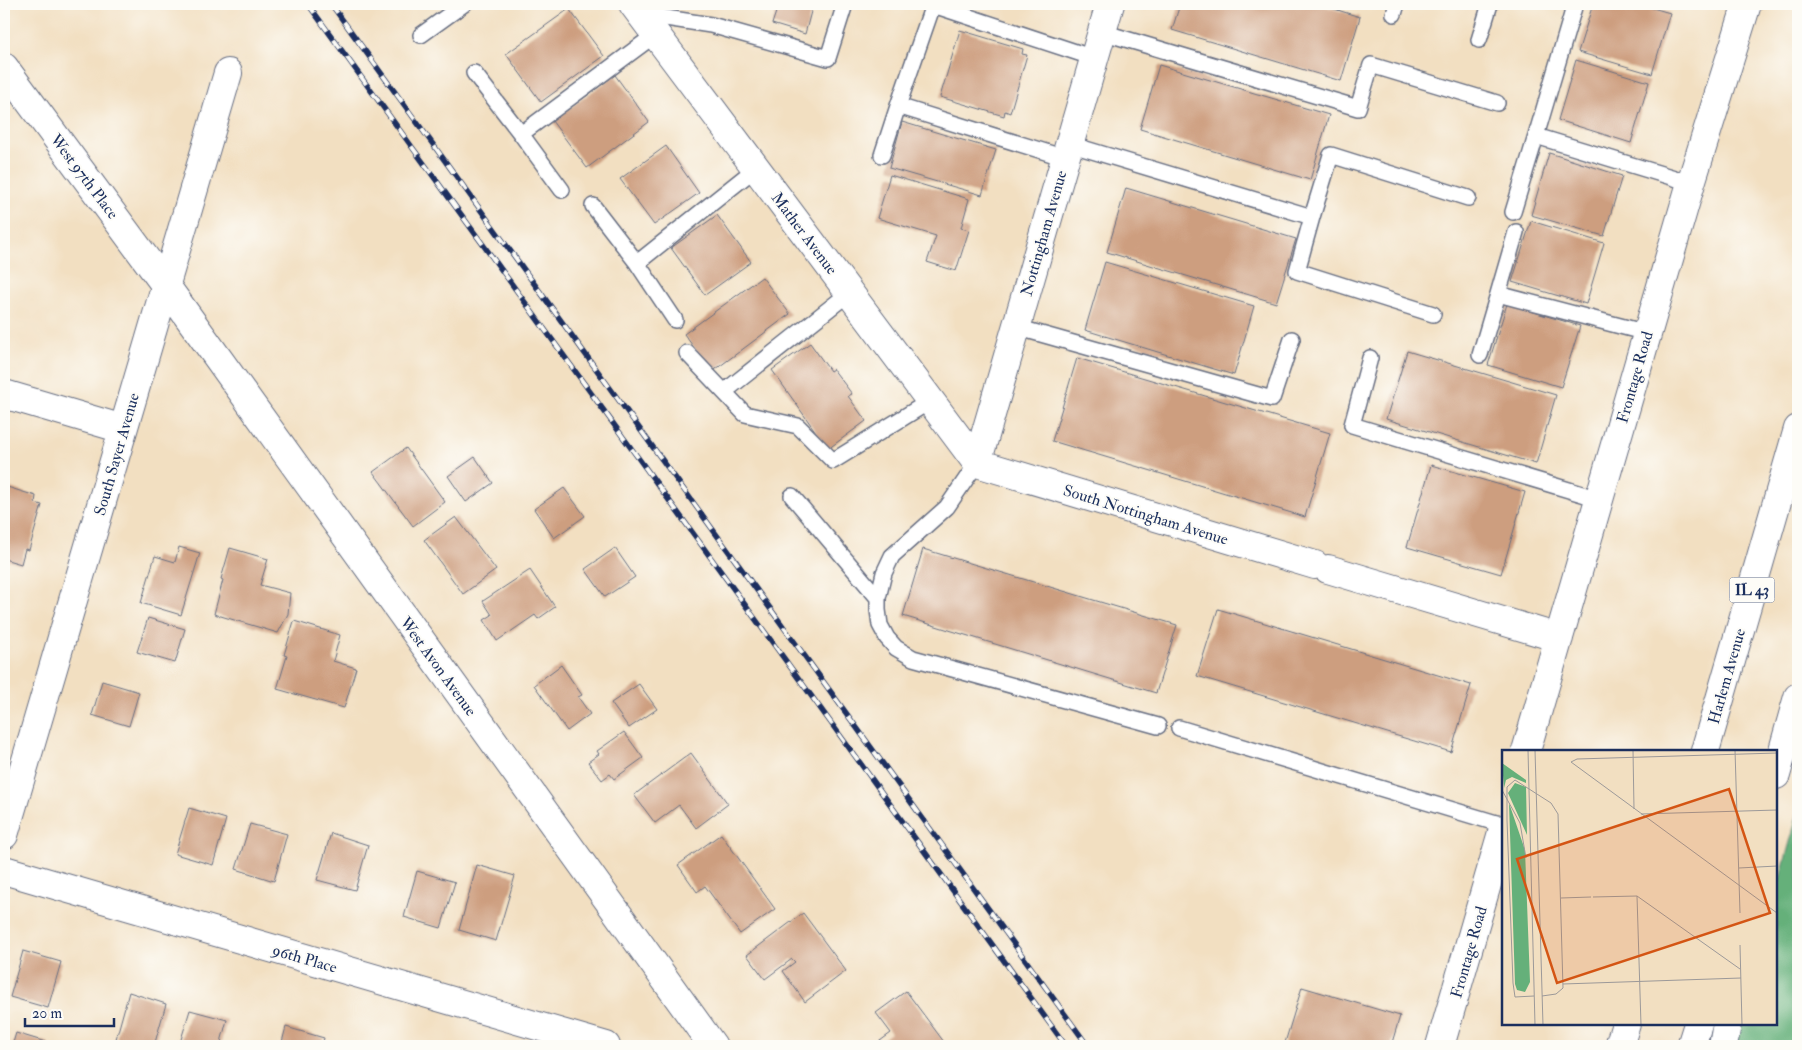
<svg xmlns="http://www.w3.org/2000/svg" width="1802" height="1050" font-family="'IM FELL Double Pica',serif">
  <rect width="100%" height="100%" fill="#fdfcf7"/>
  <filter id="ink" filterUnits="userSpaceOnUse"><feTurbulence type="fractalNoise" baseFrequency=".02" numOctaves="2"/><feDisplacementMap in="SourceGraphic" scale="10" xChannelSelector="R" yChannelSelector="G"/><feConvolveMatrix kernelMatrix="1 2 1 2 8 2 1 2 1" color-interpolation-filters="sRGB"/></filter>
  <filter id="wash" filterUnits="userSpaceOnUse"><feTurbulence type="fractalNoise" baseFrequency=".0096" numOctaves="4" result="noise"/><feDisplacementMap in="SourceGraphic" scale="20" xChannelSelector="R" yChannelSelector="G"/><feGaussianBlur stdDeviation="1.12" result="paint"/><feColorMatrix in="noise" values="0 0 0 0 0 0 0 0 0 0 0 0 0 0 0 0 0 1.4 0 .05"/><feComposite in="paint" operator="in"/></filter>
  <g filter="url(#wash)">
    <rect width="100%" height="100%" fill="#f2dfc1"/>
    <path fill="#65b07a" stroke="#40706c" d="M 1798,812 L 1798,1046 L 1733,1046 L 1740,1024 L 1776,1024 L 1776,893 Z"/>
    <g id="blocks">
      <path fill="#cd9e7f" d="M 762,4 L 813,4 L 805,34 L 772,24 L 777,9 Z
        M 1180,4 L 1318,4 L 1360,17 L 1341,81 L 1172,30 Z
        M 1593,4 L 1639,4 L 1670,13 L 1652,74 L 1578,52 Z
        M 569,9 L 604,56 L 541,102 L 506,54 Z
        M 960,30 L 1023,49 L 1022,54 L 1027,55 L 1010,113 L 1005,111 L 1004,116 L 940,97 Z
        M 1576,60 L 1649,82 L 1631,143 L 1558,120 Z
        M 1159,65 L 1329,115 L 1310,180 L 1140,129 Z
        M 615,75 L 649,122 L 587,168 L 552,121 Z
        M 902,122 L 996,150 L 982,195 L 889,168 Z
        M 666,146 L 699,193 L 654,225 L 620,179 Z
        M 1549,153 L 1622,176 L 1604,236 L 1531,215 Z
        M 890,175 L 969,199 L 961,228 L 969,230 L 956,271 L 927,262 L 936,236 L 877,218 Z
        M 1126,188 L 1296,239 L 1276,303 L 1107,252 Z
        M 717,215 L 751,262 L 705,295 L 671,248 Z
        M 1531,221 L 1604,243 L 1586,304 L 1512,282 Z
        M 1105,262 L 1254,306 L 1234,375 L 1085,330 Z
        M 762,277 L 790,314 L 712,372 L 684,334 Z
        M 1507,304 L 1580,326 L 1561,387 L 1488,365 Z
        M 810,343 L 830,371 L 833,369 L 852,394 L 848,396 L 866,421 L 828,449 L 772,370 Z
        M 1407,351 L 1556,395 L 1536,464 L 1386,419 Z
        M 1077,358 L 1330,433 L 1305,517 L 1052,441 Z
        M 406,448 L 445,502 L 413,526 L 373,472 Z
        M 475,457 L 493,483 L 466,502 L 448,476 Z
        M 1431,465 L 1525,492 L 1501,574 L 1407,547 Z
        M 4,486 L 36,496 L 35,503 L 42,505 L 29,550 L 25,549 L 21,564 L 4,559 Z
        M 564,488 L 585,516 L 554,538 L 534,509 Z
        M 456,517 L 496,570 L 463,594 L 424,540 Z
        M 179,547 L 200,553 L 181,615 L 141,603 L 155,556 L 175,562 Z
        M 230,548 L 268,559 L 260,585 L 290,593 L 288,614 L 278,633 L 214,614 L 223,580 L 221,579 Z
        M 615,548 L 635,577 L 605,597 L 585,569 Z
        M 923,549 L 1177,625 L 1156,693 L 903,616 Z
        M 530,570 L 555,607 L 538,619 L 535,615 L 497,641 L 484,620 L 492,615 L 483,601 Z
        M 1218,609 L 1471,685 L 1451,752 L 1197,676 Z
        M 148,618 L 185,629 L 175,663 L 137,652 Z
        M 294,621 L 340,635 L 333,661 L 356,668 L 344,708 L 277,689 L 287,656 L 284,655 Z
        M 561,665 L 582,695 L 578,697 L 590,714 L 567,731 L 534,685 Z
        M 102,681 L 139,692 L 129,726 L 92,715 Z
        M 639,684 L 657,709 L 629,728 L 611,703 Z
        M 624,732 L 643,758 L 614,779 L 610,774 L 602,780 L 588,762 L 599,754 L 597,751 Z
        M 691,753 L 728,804 L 696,828 L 679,805 L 655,823 L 634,795 Z
        M 189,808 L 226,819 L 213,865 L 175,854 Z
        M 250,824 L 287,834 L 274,881 L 236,869 Z
        M 331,833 L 368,845 L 355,890 L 317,880 Z
        M 721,834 L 775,909 L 740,934 L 705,886 L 697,892 L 678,865 Z
        M 477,865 L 515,876 L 496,941 L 459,930 Z
        M 417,871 L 455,882 L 441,928 L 404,917 Z
        M 803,913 L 846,971 L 805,1002 L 783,971 L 795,962 L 792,959 L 765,979 L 747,955 Z
        M 23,951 L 61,962 L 48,1008 L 10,997 Z
        M 1302,987 L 1400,1016 L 1391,1046 L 1284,1046 Z
        M 906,991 L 947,1046 L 873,1046 L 891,1033 L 876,1013 Z
        M 129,992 L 166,1004 L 154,1046 L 141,1046 L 116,1039 Z
        M 190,1010 L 227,1020 L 220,1046 L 179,1046 Z
        M 286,1027 L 324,1038 L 322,1046 L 281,1046 Z
        M 16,1033 L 49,1043 L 48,1046 L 12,1046 Z"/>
    </g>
  </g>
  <g filter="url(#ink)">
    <use href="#blocks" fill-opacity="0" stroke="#666d81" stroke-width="1"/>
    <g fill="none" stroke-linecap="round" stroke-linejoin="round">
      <g stroke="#666d81" stroke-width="18">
        <path id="lane" d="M 640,14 L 711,25 L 828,58 L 845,4
          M 1394,14 L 1397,4
          M 1102,32 L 1358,108 L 1371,65 L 1497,103
          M 421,35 L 464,4
          M 1479,40 L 1490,4
          M 474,73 L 521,134
          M 898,106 L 933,5 L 1094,58
          M 1536,136 L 1575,4
          M 1069,144 L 1312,217 L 1331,155 L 1468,198
          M 882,155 L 898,106 L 1065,158
          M 562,190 L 521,134 L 656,34
          M 593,206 L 637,263
          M 1513,212 L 1536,136 L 1691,183
          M 1312,217 L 1297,271 L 1433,314
          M 1516,232 L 1498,294 L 1647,333
          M 675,320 L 637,263 L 756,168
          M 1016,327 L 1272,399 L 1292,339
          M 687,353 L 745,414 L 798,426 L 833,461 L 930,401
          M 1480,355 L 1498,294
          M 1370,358 L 1352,425 L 1599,499
          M 724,392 L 849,293
          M 977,463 L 947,507 L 892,556 L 884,573 L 878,598 L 878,610 L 880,625 L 887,638 L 896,648 L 913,658 L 1158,726
          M 792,496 L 878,598
          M 1179,728 L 1503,825"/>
      </g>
      <g stroke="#666d81" stroke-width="30">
        <path id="street" d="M 633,4 L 977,463
          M 4,67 L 166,286 L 713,1046
          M 4,394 L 123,429
          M 977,463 L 1110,4
          M 977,463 L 1315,565
          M 1328,569 L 1559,638
          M 1526,751 L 1691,183 L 1747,4
          M 4,835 L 228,73
          M 4,870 L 606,1046
          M 1440,1046 L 1503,829"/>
      </g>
      <g stroke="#666d81" stroke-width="30">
        <path id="primary" d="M 1705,751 L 1798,429
          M 1776,775 L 1798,697
          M 1619,1046 L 1626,1024
          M 1691,1046 L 1698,1024
          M 1723,1046 L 1727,1024"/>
      </g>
      <use href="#lane" stroke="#fff" stroke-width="15"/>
      <use href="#street" stroke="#fff" stroke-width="28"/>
      <use href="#primary" stroke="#fff" stroke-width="28"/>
      <g stroke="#1b2f5e" stroke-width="5.5">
        <path id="rail" d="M 308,4 L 1066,1046
          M 331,4 L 1088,1046"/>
      </g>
      <use href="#rail" stroke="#fdfcf7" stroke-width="4" stroke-dasharray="11" stroke-linecap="butt"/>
    </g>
  </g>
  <g text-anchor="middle" stroke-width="4" stroke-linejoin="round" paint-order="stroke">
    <rect fill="#fdfcf7" stroke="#5f6c8c" stroke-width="1" x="1729.5" y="577.5" width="45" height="25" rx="4"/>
    <g font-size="15" font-weight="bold" fill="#1b2f5e">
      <text x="1752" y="595">IL 43</text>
    </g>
    <g font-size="16" fill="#1b2f5e" stroke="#fdfcf7">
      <text transform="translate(85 176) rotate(53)" y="6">West 97th Place</text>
      <text transform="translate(805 233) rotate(53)" y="6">Mather Avenue</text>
      <text transform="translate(1043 233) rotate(-74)" y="6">Nottingham Avenue</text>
      <text transform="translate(1634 377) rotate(-74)" y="6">Frontage Road</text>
      <text transform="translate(116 454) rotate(-74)" y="6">South Sayer Avenue</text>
      <text transform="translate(1146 514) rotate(17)" y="6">South Nottingham Avenue</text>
      <text transform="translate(439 666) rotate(54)" y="6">West Avon Avenue</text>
      <text transform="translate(1726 676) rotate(-74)" y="6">Harlem Avenue</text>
      <text transform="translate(1468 952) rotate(-74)" y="6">Frontage Road</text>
      <text transform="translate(305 958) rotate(16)" y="6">96th Place</text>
    </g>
  </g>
  <g transform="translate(1502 750)">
    <rect width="275" height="275" fill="#f2dfc1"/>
    <path d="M 0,13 L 24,30 L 24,33 L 10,27 L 4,30 L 2,38 ZM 13,33 L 24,37 L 25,85 L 6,43 ZM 7,53 L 23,100 L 28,232 L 23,242 L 15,240 L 13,234 Z" fill="#65b07a"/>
    <path fill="none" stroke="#9c9999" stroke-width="1" d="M 26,0 L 33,275M 33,0 L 41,275M 131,0 L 132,59M 233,0 L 238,163M 275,3 L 75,9 L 69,12 L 275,163M 0,40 L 18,73 L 24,108M 139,64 L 275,60M 237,118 L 275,116M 135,146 L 139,275M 135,146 L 238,219M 91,147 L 135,146M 59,148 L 89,147M 238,195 L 240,275M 61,234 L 239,228M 32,246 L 13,247 L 11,233 L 5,70 L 5,37 L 13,30 L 49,53 L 56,64 L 61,238 L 54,244 L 40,246"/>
    <path fill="#d45514" fill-opacity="0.15" stroke="#d45514" stroke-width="2.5" d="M 227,39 L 268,163 L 55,233 L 15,109 Z"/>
    <rect width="275" height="275" fill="none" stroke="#1b2f5e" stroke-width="2.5"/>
  </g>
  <rect width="1802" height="1050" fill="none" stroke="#fdfcf7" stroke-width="20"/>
  <path d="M25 1018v8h89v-8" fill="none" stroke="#1b2f5e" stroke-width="2.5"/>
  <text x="32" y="1018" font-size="15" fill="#1b2f5e" stroke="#fdfcf7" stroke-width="4" paint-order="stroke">20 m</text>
</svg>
